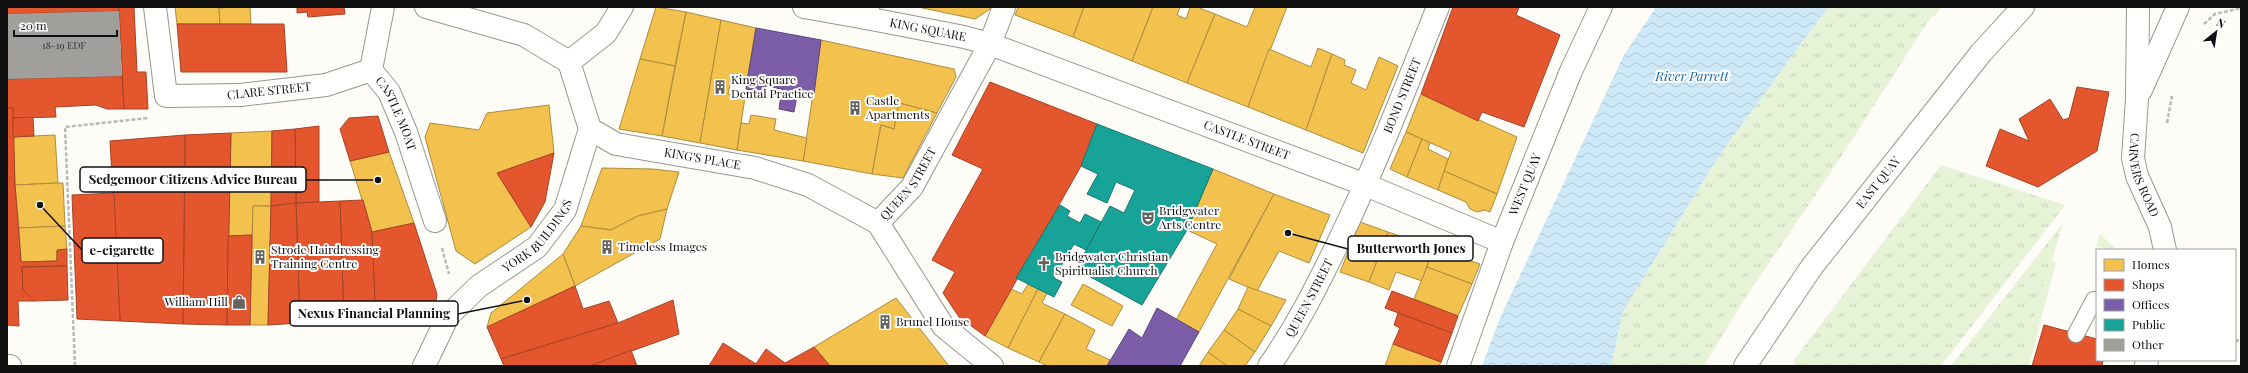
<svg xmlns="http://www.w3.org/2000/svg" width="2248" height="373" font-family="'Playfair Display',serif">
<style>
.grass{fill:url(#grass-tufts)}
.garden{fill:#e7f3d7}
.water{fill:url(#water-waves)}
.homes{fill:#f2c14e;stroke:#ae8c3c}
.shops{fill:#e4572e;stroke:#a54225}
.offices{fill:#7b5ea7;stroke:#5b477a}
.public{fill:#17a398;stroke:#157770}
.building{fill:#a19f9c}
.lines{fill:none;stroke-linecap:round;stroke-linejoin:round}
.service-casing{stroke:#979795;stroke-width:18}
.pedestrian-casing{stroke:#979795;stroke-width:24}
.minor-casing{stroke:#979795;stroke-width:24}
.tertiary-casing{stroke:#979795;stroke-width:24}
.path{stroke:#b9b9b8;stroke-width:2.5;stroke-dasharray:4 2;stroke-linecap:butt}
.service{stroke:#fffffe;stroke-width:16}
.pedestrian{stroke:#fffffe;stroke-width:22}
.minor{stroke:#fffffe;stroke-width:22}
.tertiary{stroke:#fffffe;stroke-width:22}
.labels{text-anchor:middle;stroke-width:4;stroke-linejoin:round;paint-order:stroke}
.number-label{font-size:10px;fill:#353434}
.street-label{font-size:12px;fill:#111;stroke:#fff}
.poi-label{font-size:12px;fill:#111;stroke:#fff;text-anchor:start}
.water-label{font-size:13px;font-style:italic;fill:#1768a6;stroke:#fff}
.leader{fill:none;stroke:#111;stroke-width:1.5}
.callout-dot{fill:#111;stroke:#fff;stroke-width:1.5}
.callout{fill:#fff;stroke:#111;stroke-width:1.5}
.callout-label{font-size:13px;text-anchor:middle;font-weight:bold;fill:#111}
</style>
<defs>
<pattern id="grass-tufts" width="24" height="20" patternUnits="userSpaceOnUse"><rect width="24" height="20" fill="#e7f3d7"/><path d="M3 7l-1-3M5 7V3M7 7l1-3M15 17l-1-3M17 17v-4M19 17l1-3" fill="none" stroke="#c5cfb8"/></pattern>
<pattern id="water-waves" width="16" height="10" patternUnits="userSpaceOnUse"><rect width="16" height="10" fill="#cde8f7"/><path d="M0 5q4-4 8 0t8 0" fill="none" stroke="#afc6d3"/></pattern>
</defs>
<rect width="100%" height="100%" fill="#fdfcf7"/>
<g class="grass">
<path d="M1828,7H1942L1927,23L1839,160L1744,300L1704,366H1611L1623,311L1719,156Z"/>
<path d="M1941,165L2065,205L1941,366H1795L1794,360Z"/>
<path d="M2063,223L2020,366H1951Z"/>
</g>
<g class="garden">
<path d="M2100,234L2117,250L2096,247Z"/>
<path d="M2050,261L2056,262L2029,366H2020Z"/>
</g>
<path class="water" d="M1656,7H1828L1719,156L1623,311L1611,366H1482L1500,318L1624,55Z"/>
<g class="homes">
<path d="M175,7H238V8H219L220,24H177Z"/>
<path d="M238,7H250L251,24H220L219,8Z"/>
<path d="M656,7L686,12L675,66L640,59Z"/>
<path d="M918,7H993L975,19Z"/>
<path d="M1018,7H1084L1073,37L1015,15Z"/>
<path d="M1084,7H1153L1132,61L1073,37Z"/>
<path d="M1153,7H1180L1177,15L1186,19L1190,7H1197L1215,14L1187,83L1132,61Z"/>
<path d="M1255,7H1287L1248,107L1187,83L1215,14L1247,27Z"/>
<path d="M686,12L721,20L700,143L662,136Z"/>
<path d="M721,20L756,28L747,80L732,76L728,94L745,97L737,150L700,143Z"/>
<path d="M821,40L954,69L956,77L937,113L899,103L894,129L881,125L872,174L803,161Z"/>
<path d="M1318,48L1332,54L1306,130L1248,107L1269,49L1311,67Z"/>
<path d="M1332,54L1345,60L1344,65L1356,70L1351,83L1366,90L1379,57L1398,66L1363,153L1306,130Z"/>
<path d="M640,59L675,66L662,136L619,129Z"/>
<path d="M1421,94L1517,137L1497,194L1444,171L1451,152L1406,132Z"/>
<path d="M899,103L937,113L903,178L872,174L881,125L894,129Z"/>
<path d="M549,105L554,153L497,173L531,227L475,264L456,251L425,137L430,123L479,130L487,113Z"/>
<path d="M751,115L776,119L774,130L807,138L803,161L737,150L741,123L749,124Z"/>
<path d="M272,131L271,206H253L252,235L228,236L231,133Z"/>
<path d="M1406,132L1422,139L1407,177L1390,169Z"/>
<path d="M55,135L58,183L15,185L13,137Z"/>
<path d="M1422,139L1430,143L1428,149L1448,159L1438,190L1407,177Z"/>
<path d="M389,152L414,223L372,232L350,161Z"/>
<path d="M602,168L653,169L679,172L667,209L638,216L611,230L581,226Z"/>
<path d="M1213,169L1274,194L1199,332L1176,320L1217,244L1187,230Z"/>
<path d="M1444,171L1497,194L1490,212L1485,210L1477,212L1470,209L1466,202L1438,190Z"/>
<path d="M58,183H63L65,226L19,228L15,185Z"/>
<path d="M1274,194L1330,215L1309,263L1279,251L1257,291L1229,279Z"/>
<path d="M253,206H271L268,325H250Z"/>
<path d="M667,209L660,239L575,286L563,254L581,226L611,230L638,216Z"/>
<path d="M1360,222L1388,232L1369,282L1340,272Z"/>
<path d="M65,226L67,249L57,250V261L21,262L19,228Z"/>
<path d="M1388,232L1433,248L1422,281L1396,272L1389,290L1369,282Z"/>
<path d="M1433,248L1480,264L1472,284L1427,267Z"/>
<path d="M563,254L575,286L487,327L491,313Z"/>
<path d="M1427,267L1472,284L1458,316L1414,299Z"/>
<path d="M1028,284L1038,289L1008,348L985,336L1011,289L1022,294Z"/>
<path d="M1083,284L1123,306L1112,326L1071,305Z"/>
<path d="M1248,287L1286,300L1271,326L1238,309Z"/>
<path d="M1038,289L1047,293L1042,303L1065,314L1039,362L1008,348Z"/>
<path d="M896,298L949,366H830L814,347Z"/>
<path d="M1238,309L1271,326L1255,352L1224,330Z"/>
<path d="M1065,314L1095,330L1086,349L1110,360L1107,366H1048L1039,362Z"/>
<path d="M1224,330L1255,352L1245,366H1227L1208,352Z"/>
<path d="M1393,344L1441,362L1439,366H1385Z"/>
<path d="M1208,352L1227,366H1199Z"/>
</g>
<g class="shops">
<path d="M7,7H119V11L7,14Z"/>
<path d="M119,7H134L137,72H146L148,109H124Z"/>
<path d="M297,7H344L345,14L308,17L307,12L297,13Z"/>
<path d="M1453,7H1519L1516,15L1560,35L1524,127L1482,112L1478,121L1421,94Z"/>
<path d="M177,24H284L287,72H181Z"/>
<path d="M122,76L124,109H107L96,105L55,107L56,117L13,118V108H7V79Z"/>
<path d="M990,82L1097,124L1081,166L985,336L959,317L943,293L955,272L932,260L983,169L952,155Z"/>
<path d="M2077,87L2109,92L2097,151L2038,187L1986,166L2000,129L2029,141L2019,119L2050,99L2063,120L2069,118Z"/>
<path d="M7,108H13L15,185L21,262L57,261V250L67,249V266L22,267L23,290L34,301H18L19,326L7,325Z"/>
<path d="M378,116L389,152L350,161L340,129L349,118Z"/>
<path d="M33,117L34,136L13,137V118Z"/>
<path d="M319,126V202L296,203L295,129Z"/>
<path d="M295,129L296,203L271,206L272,131Z"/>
<path d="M231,133L227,325L183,324L185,135Z"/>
<path d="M185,135L183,324L120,321L110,141Z"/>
<path d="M554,153L545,202L531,227L497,173Z"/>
<path d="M114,193L120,321L77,319L72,195Z"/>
<path d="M363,200L372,232L376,321L344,322L340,201Z"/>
<path d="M340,201L344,322L300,323L296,203Z"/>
<path d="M296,203L300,323L268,325L271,206Z"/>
<path d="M414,223L437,294L434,313L420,321H376L372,232Z"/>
<path d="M252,235L250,325H227L228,236Z"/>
<path d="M67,266L68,300L34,301L23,290L22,267Z"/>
<path d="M575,286L583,309L609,301L618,323L501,359L487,327Z"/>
<path d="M1392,291L1458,316L1452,333L1385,308Z"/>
<path d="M673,300L679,334L590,366H504L501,359L618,323Z"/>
<path d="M1398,313L1452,333L1441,362L1393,344L1400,328L1394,325Z"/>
<path d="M2044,325L2097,339V360H2103L2102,366H2032Z"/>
<path d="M723,343L756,364L766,349L785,363L814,347L830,366H709Z"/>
<path d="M631,350L637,366H590Z"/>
</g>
<g class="offices">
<path d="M756,28L821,40L814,94L798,90L794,112L779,109L782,89L764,86L763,93L746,89Z"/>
<path d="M1157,308L1199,332L1180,366H1107L1129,329L1142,338Z"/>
</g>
<g class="public">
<path d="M1097,124L1213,169L1187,230L1142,305L1076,269L1110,206L1124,213L1135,190L1116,182L1107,203L1087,194L1098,174L1081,166Z"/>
<path d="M1060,205L1070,211L1067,216L1080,223L1085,214L1101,222L1086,250L1074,244L1054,278L1062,282L1054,297L1016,278Z"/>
</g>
<path class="building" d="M119,11L122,76L7,79V14Z"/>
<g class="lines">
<defs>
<path id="service" d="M2076,334L2094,300H2097"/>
<g id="pedestrian">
<path d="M155,7L166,96L240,95"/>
<path d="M1458,366L1502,242"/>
</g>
<g id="minor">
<path d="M426,7L524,35L569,62"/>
<path d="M804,7L866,18L868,7"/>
<path id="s1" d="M2138,7L2137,99L2133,158L2137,176L2160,227L2165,250"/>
<path id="s2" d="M866,18L964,37L990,44L1366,185L1502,242L1571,71L1601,7"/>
<path id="s3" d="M569,62L590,129L616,144L755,168L808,185L878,223L943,326L992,366"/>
<path d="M569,62L606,33L622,7"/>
<path id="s4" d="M371,70L389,92L406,132L435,221"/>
<path d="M371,70L383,7"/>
<path d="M2141,90L2178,7"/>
<path d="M240,95L326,85L371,70"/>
<path id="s5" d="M878,223L912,187L990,44L1004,7"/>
<path id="s6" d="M424,366L448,316L479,286L537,247L565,210L590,129"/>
<path id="s7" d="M1269,366C1296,328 1317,286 1337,245C1375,167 1406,87 1438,7"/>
<path d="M2146,366L2147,360"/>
</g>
<g id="tertiary">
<path d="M7,366H10"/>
<path id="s8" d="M1745,366L1811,268L1981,53L2023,7"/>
</g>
</defs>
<use href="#service" class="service-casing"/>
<use href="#pedestrian" class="pedestrian-casing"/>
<use href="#minor" class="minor-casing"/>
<use href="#tertiary" class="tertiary-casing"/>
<g class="path">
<path d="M2204,24L2215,14L2241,8"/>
<path d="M2167,123L2172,96"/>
<path d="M442,248L449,274"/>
<path d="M2235,340L2241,341"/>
<path d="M75,366L65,127L148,118"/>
</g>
<use href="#service" class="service"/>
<use href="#pedestrian" class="pedestrian"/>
<use href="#minor" class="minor"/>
<use href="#tertiary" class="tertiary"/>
</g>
<defs>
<symbol id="building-bare" viewBox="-9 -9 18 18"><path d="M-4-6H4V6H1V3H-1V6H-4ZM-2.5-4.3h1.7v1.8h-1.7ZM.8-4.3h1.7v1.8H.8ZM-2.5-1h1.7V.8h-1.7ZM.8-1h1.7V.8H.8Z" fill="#646362" stroke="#fff" stroke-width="2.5" paint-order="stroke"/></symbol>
<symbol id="theatre-bare" viewBox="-9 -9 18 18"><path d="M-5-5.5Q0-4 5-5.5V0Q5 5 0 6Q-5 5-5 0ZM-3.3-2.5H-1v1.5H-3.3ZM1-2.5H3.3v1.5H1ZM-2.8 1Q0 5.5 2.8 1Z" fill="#646362" stroke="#fff" stroke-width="2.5" paint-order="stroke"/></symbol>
<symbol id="church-bare" viewBox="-9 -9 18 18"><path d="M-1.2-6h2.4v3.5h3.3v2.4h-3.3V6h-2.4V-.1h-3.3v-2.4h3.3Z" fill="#646362" stroke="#fff" stroke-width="2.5" paint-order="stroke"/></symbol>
<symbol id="shop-bare" viewBox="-9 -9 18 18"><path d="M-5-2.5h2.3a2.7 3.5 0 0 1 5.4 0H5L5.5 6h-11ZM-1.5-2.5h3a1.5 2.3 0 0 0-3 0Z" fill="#646362" stroke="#fff" stroke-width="2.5" paint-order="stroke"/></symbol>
</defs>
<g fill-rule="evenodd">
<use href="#building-bare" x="710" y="77" width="20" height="20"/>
<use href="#building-bare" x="845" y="98" width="20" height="20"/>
<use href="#theatre-bare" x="1138" y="208" width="20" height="20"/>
<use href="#building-bare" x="597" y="237" width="20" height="20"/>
<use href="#building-bare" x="250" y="247" width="20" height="20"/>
<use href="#church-bare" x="1034" y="254" width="20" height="20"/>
<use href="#shop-bare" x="229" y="292" width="20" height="20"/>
<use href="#building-bare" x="875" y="312" width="20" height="20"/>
</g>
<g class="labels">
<g class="number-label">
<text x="64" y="49">18-19 EDF</text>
</g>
<g class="street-label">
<text dy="4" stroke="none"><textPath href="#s2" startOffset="63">KING SQUARE</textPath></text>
<text transform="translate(269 91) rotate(-6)" y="4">CLARE STREET</text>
<text dy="4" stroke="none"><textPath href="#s7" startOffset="302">BOND STREET</textPath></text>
<text dy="4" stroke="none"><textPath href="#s4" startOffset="51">CASTLE MOAT</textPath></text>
<text dy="4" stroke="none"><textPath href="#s2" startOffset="401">CASTLE STREET</textPath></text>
<text dy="4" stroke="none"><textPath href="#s3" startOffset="188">KING'S PLACE</textPath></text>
<text dy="4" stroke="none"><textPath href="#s1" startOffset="170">CARVERS ROAD</textPath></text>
<text dy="4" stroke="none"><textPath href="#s5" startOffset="50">QUEEN STREET</textPath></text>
<text dy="4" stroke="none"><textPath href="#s8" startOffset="227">EAST QUAY</textPath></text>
<text dy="4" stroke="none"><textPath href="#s2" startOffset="738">WEST QUAY</textPath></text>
<text dy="4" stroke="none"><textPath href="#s6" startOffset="177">YORK BUILDINGS</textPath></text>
<text dy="4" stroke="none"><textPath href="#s7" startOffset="79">QUEEN STREET</textPath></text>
</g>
<g class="poi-label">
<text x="731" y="84">King Square<tspan x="731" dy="14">Dental Practice</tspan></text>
<text x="866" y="105">Castle<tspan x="866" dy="14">Apartments</tspan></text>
<text x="1159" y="215">Bridgwater<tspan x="1159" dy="14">Arts Centre</tspan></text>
<text x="618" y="251">Timeless Images</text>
<text x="271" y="254">Strode Hairdressing<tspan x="271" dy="14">Training Centre</tspan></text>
<text x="1055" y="261">Bridgwater Christian<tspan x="1055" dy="14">Spiritualist Church</tspan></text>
<text x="228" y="306" text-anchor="end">William Hill</text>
<text x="896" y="326">Brunel House</text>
</g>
<g class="water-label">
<text x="1692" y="81">River Parrett</text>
</g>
</g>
<path class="leader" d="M378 180L306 180M1288 233L1348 249M40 205L82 250M527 300L458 314"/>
<g class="callout-dot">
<circle cx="378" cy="180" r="4"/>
<circle cx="1288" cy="233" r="4"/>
<circle cx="40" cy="205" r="4"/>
<circle cx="527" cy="300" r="4"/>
</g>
<g class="callout">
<rect x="80" y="167" width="226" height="25" rx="4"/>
<rect x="1348" y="236" width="125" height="25" rx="4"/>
<rect x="82" y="238" width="81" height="25" rx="4"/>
<rect x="290" y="301" width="168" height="25" rx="4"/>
</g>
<g class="callout-label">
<text x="193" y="184">Sedgemoor Citizens Advice Bureau</text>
<text x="1411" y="253">Butterworth Jones</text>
<text x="122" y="255">e-cigarette</text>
<text x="374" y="318">Nexus Financial Planning</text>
</g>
<rect width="2248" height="373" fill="none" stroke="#111111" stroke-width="16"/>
<rect x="2096" y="249" width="140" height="112" fill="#ffffff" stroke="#a0a0a0"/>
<rect x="2104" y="259" width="20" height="12" fill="#f2c14e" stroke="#a0a0a0"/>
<text x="2132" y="269" font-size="12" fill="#111111">Homes</text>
<rect x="2104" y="279" width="20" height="12" fill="#e4572e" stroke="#a0a0a0"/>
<text x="2132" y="289" font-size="12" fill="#111111">Shops</text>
<rect x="2104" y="299" width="20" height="12" fill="#7b5ea7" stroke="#a0a0a0"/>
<text x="2132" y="309" font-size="12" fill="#111111">Offices</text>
<rect x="2104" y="319" width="20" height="12" fill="#17a398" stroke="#a0a0a0"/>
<text x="2132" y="329" font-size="12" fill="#111111">Public</text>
<rect x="2104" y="339" width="20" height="12" fill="#a19f9c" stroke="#a0a0a0"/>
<text x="2132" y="349" font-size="12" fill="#111111">Other</text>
<g transform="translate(2216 32) rotate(30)" stroke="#ffffff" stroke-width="3" paint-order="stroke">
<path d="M0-3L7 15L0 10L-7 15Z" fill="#111111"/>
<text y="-6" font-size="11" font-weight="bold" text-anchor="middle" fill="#111111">N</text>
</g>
<path d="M14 30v6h103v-6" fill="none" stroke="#111111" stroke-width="2"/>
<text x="20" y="30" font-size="12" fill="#111111" stroke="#ffffff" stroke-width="3" paint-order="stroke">20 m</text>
</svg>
